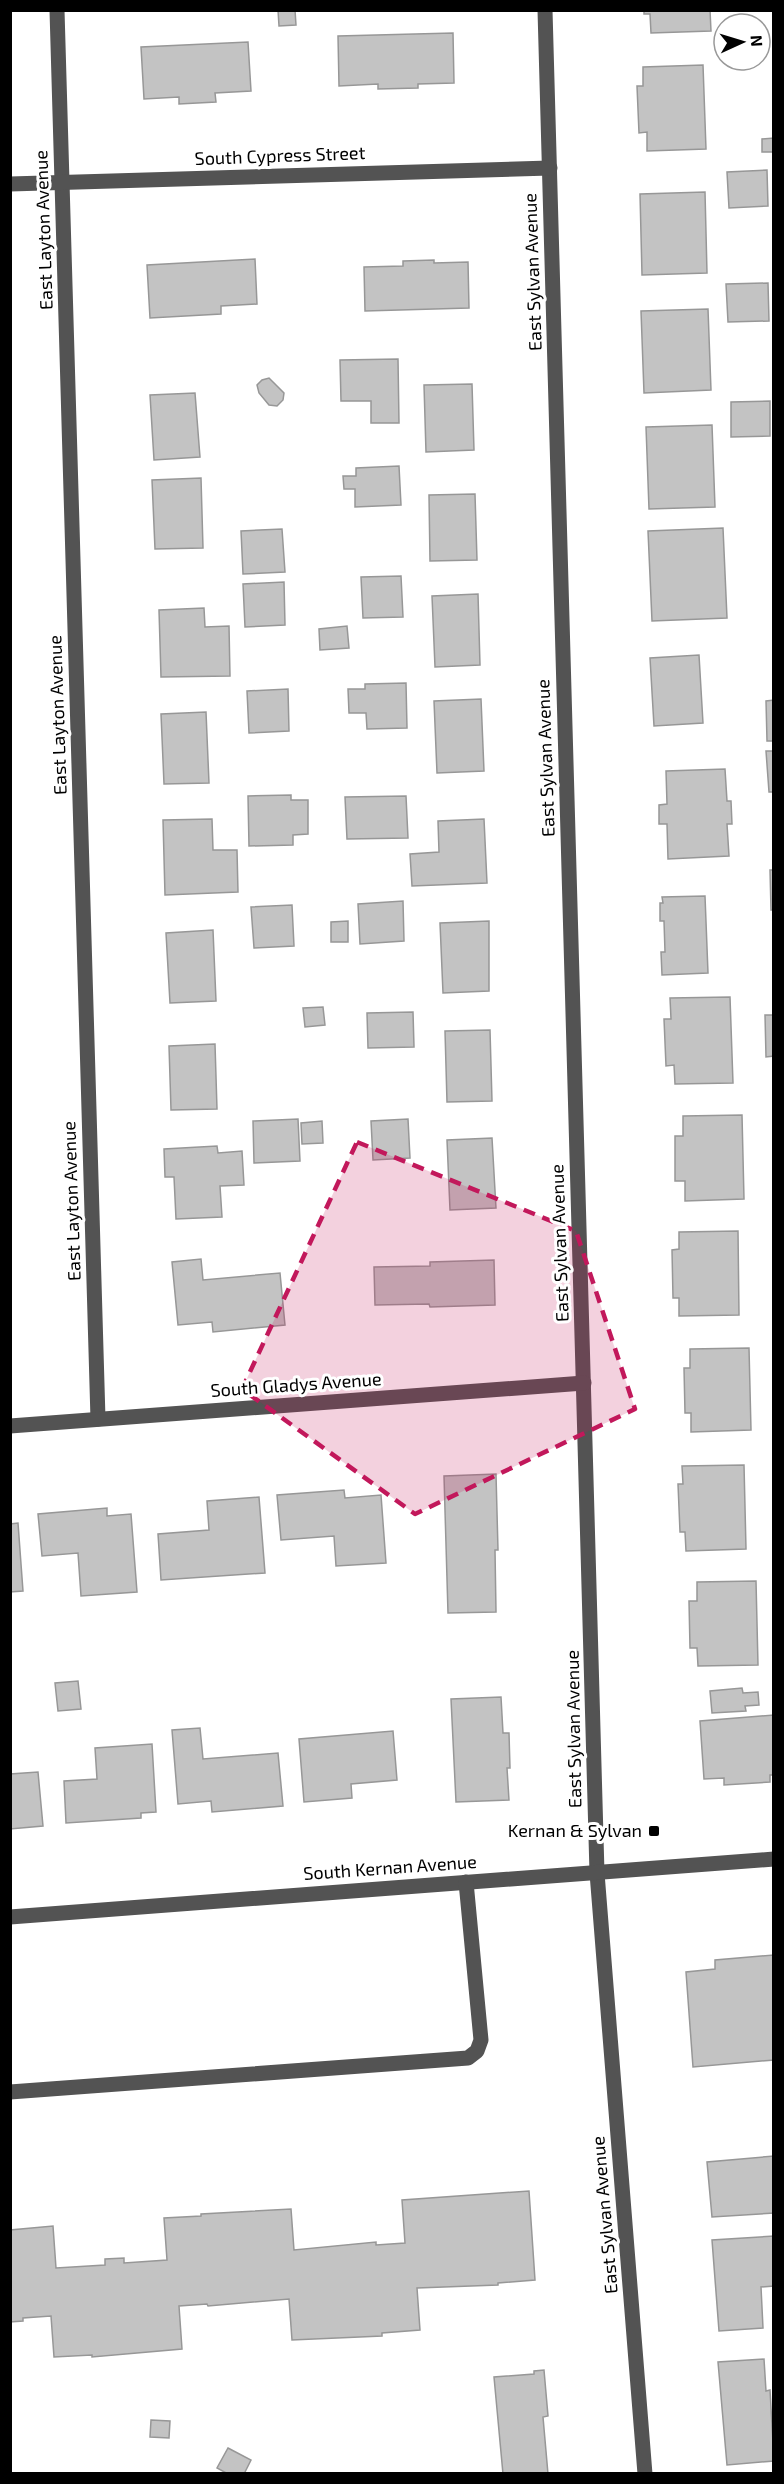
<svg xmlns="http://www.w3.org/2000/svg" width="784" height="2484" font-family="'Exo 2',sans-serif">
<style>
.building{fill:#c3c3c3;stroke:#979797;stroke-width:1.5}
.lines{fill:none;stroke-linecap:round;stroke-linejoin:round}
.minor{stroke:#535353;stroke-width:15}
.marked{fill:#c2185b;fill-opacity:0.2;stroke:#c2185b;stroke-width:4.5;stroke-dasharray:12 8;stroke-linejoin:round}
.poi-dot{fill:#000;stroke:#fff;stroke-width:2}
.labels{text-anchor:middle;stroke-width:6;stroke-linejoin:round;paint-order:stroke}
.street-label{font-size:18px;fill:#000;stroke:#fff}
.poi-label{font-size:18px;fill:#000;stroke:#fff;text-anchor:end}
</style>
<rect width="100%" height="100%" fill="#fff"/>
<g class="building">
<path d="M278,10H295L296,25L279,26Z"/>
<path d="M644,10H710L711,31L651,33L650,14H644Z"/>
<path d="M453,33L454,83L418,84V88L378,89V84L339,86L338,36Z"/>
<path d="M248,42L251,91L215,93L216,102L179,104V97L144,99L141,47Z"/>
<path d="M703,65L706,149L647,151V132L639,133L637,86H643V67Z"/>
<path d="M774,138V152H762V139Z"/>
<path d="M767,170L768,206L729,208L727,172Z"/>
<path d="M705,192L707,273L642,275L640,194Z"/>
<path d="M255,259L257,304L221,306V314L150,318L147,265Z"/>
<path d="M434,260V263L468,262L469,308L365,311L364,267L403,266V261Z"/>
<path d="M768,283L769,321L728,322L726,284Z"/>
<path d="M708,309L711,390L644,393L641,311Z"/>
<path d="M398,359L399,423H371V401H341L340,360Z"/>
<path d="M269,378L284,393L283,400L277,406L269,405L259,393L257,385L262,380Z"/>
<path d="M472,384L474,450L426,452L424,385Z"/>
<path d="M195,393L200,457L154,460L150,395Z"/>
<path d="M770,401V436L731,437V402Z"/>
<path d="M712,425L715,507L649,509L646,427Z"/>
<path d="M399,466L401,505L355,507V489H344L343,476H356V468Z"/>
<path d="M201,478L203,548L155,549L152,480Z"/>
<path d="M475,494L477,560L430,561L429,495Z"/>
<path d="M723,528L727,618L652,621L648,531Z"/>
<path d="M282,529L285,572L243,574L241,531Z"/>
<path d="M401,576L403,617L363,618L361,577Z"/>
<path d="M284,582L285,625L245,627L243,584Z"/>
<path d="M478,594L480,665L435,667L432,596Z"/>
<path d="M204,608L205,627L229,626L230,676L161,677L159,610Z"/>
<path d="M347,626L349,648L320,650L319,629Z"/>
<path d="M699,655L703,723L654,726L650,658Z"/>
<path d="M406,683L407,728L367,729L366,713H349L348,689H365V684Z"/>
<path d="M288,689L289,731L249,733L247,691Z"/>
<path d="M481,699L484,771L437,773L434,701Z"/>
<path d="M774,700V741H767L766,701Z"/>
<path d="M206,712L209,783L164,784L161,714Z"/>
<path d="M766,751H774V792H769Z"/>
<path d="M725,769L727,801H731L732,824H727L729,856L668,859L667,824H659V805L667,804L666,771Z"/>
<path d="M291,795V800H308V834L293,835V845L249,846L248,796Z"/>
<path d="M406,796L408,838L347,839L345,797Z"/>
<path d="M212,819L213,850H237L238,892L165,895L163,820Z"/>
<path d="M484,819L487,883L412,886L410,854L439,852L438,821Z"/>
<path d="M770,870H774V910H771Z"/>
<path d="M705,896L708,973L662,975L661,952H665L664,921H660V903H663L662,897Z"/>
<path d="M403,901L404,941L360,944L358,904Z"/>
<path d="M292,905L294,946L254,948L251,907Z"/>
<path d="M348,921V942H331V922Z"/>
<path d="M489,921V991L443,993L440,923Z"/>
<path d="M213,930L216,1001L170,1003L166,933Z"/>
<path d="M730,997L733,1083L675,1084L674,1065L666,1066L664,1019H671L670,998Z"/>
<path d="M323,1007L325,1025L305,1027L303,1008Z"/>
<path d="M413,1012L414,1047L368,1048L367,1013Z"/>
<path d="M765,1015H774V1056L766,1057Z"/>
<path d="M490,1030L492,1101L447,1102L445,1031Z"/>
<path d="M215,1044L217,1109L171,1110L169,1046Z"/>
<path d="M742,1115L744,1199L685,1201V1181H675V1136H683V1116Z"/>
<path d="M298,1119L300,1161L254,1163L253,1121Z"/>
<path d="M408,1119L410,1158L373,1160L371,1121Z"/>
<path d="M322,1121L323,1143L302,1144L301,1123Z"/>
<path d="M492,1138L496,1208L450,1210L447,1140Z"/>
<path d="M217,1146L218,1153L242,1151L244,1185L220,1186L222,1217L176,1219L174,1177H165L164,1149Z"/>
<path d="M738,1231L739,1315L679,1316V1298H673L672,1250L679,1249V1232Z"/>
<path d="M201,1259L203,1280L280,1273L285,1325L213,1332L212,1322L178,1325L172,1262Z"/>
<path d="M494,1260L495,1305L430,1307L429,1304L375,1305L374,1267L430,1266V1262Z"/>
<path d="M749,1348L751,1430L691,1432V1413H685L684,1368H690V1349Z"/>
<path d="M744,1465L746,1549L686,1551L685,1532H680L678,1484H683L682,1466Z"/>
<path d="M496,1474L498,1550H495L496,1612L448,1613L444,1476Z"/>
<path d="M344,1490L345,1498L381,1495L386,1563L336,1566L334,1536L281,1540L277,1495Z"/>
<path d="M259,1497L265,1573L161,1580L158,1534L209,1530L207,1501Z"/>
<path d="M107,1508V1516L131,1514L137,1592L81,1596L78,1553L42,1556L38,1514Z"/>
<path d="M18,1523L23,1591L10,1592V1524Z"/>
<path d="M756,1581L758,1665L698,1666L697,1648H690L689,1601H697V1582Z"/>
<path d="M78,1681L81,1709L58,1711L55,1683Z"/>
<path d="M742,1688L743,1693L758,1692L759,1705L745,1706L746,1711L712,1713L710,1691Z"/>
<path d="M501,1697L503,1733H509L510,1768H507L509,1800L456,1802L451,1699Z"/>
<path d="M774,1715V1775H770V1782L724,1785V1778L704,1779L700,1721Z"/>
<path d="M200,1728L203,1759L278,1753L283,1806L212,1812L211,1801L178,1804L172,1730Z"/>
<path d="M393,1731L397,1780L351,1784L352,1798L304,1802L299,1739Z"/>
<path d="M152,1744L156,1812L141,1813V1818L66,1823L64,1781L97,1779L95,1748Z"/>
<path d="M38,1772L43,1826L10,1829V1774Z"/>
<path d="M774,1955V2060L693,2067L686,1972L715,1969V1960Z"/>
<path d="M774,2156V2213L712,2217L707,2162Z"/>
<path d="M529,2191L535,2280L498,2283V2285L417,2288L420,2330L382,2333V2336L292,2340L289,2299L208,2306L207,2304L179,2306L182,2349L92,2357V2355L54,2357L51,2316L23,2318V2321L10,2322V2230L53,2226L56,2268L105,2265V2259L124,2258V2263L167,2260L164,2218L201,2216V2214L291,2209L294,2250L376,2242V2245L405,2243L402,2200Z"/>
<path d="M774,2236V2286L761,2287L763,2328L719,2331L712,2240Z"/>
<path d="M764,2359L766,2391L770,2390L774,2461L727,2465L718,2362Z"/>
<path d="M544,2370L548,2416L543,2417L548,2474H503L494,2377L534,2374V2371Z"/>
<path d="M151,2420L170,2421L169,2438L150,2437Z"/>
<path d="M228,2448L251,2460L244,2474H228L217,2468Z"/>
</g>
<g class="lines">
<g class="minor">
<path d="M57,10L98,1419"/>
<path d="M545,10L597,1873L645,2474"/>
<path d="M10,184L550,168"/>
<path d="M10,1426L584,1383"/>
<path d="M10,1917L774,1859"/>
<path d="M10,2092L468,2058L477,2051L481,2040L466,1882"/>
</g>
</g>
<path class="marked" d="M357,1142L576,1231L635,1409L415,1514L242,1389Z"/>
<rect class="poi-dot" x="648" y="1825" width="12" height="12" rx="3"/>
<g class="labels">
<g class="street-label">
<text transform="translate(280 156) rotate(-2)" y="6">South Cypress Street</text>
<text transform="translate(44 230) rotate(-92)" y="6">East Layton Avenue</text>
<text transform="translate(533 272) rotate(-92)" y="6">East Sylvan Avenue</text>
<text transform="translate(58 715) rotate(-92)" y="6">East Layton Avenue</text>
<text transform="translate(546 758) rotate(-92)" y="6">East Sylvan Avenue</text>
<text transform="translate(72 1201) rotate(-92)" y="6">East Layton Avenue</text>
<text transform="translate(560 1243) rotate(-92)" y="6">East Sylvan Avenue</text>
<text transform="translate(296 1385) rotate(-4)" y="6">South Gladys Avenue</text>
<text transform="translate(574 1729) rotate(-91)" y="6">East Sylvan Avenue</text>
<text transform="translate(390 1868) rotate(-4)" y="6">South Kernan Avenue</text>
<text transform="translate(605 2215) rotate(-95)" y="6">East Sylvan Avenue</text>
</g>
<g class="poi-label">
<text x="642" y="1837">Kernan &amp; Sylvan</text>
</g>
</g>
<rect width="784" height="2484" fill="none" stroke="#000000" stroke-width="24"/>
<g transform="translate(742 42) rotate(86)"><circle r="28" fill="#ffffff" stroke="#999999" stroke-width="1.5"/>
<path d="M0-4.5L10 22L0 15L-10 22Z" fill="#000000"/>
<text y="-9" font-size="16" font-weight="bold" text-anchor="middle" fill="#000000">N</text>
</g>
</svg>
